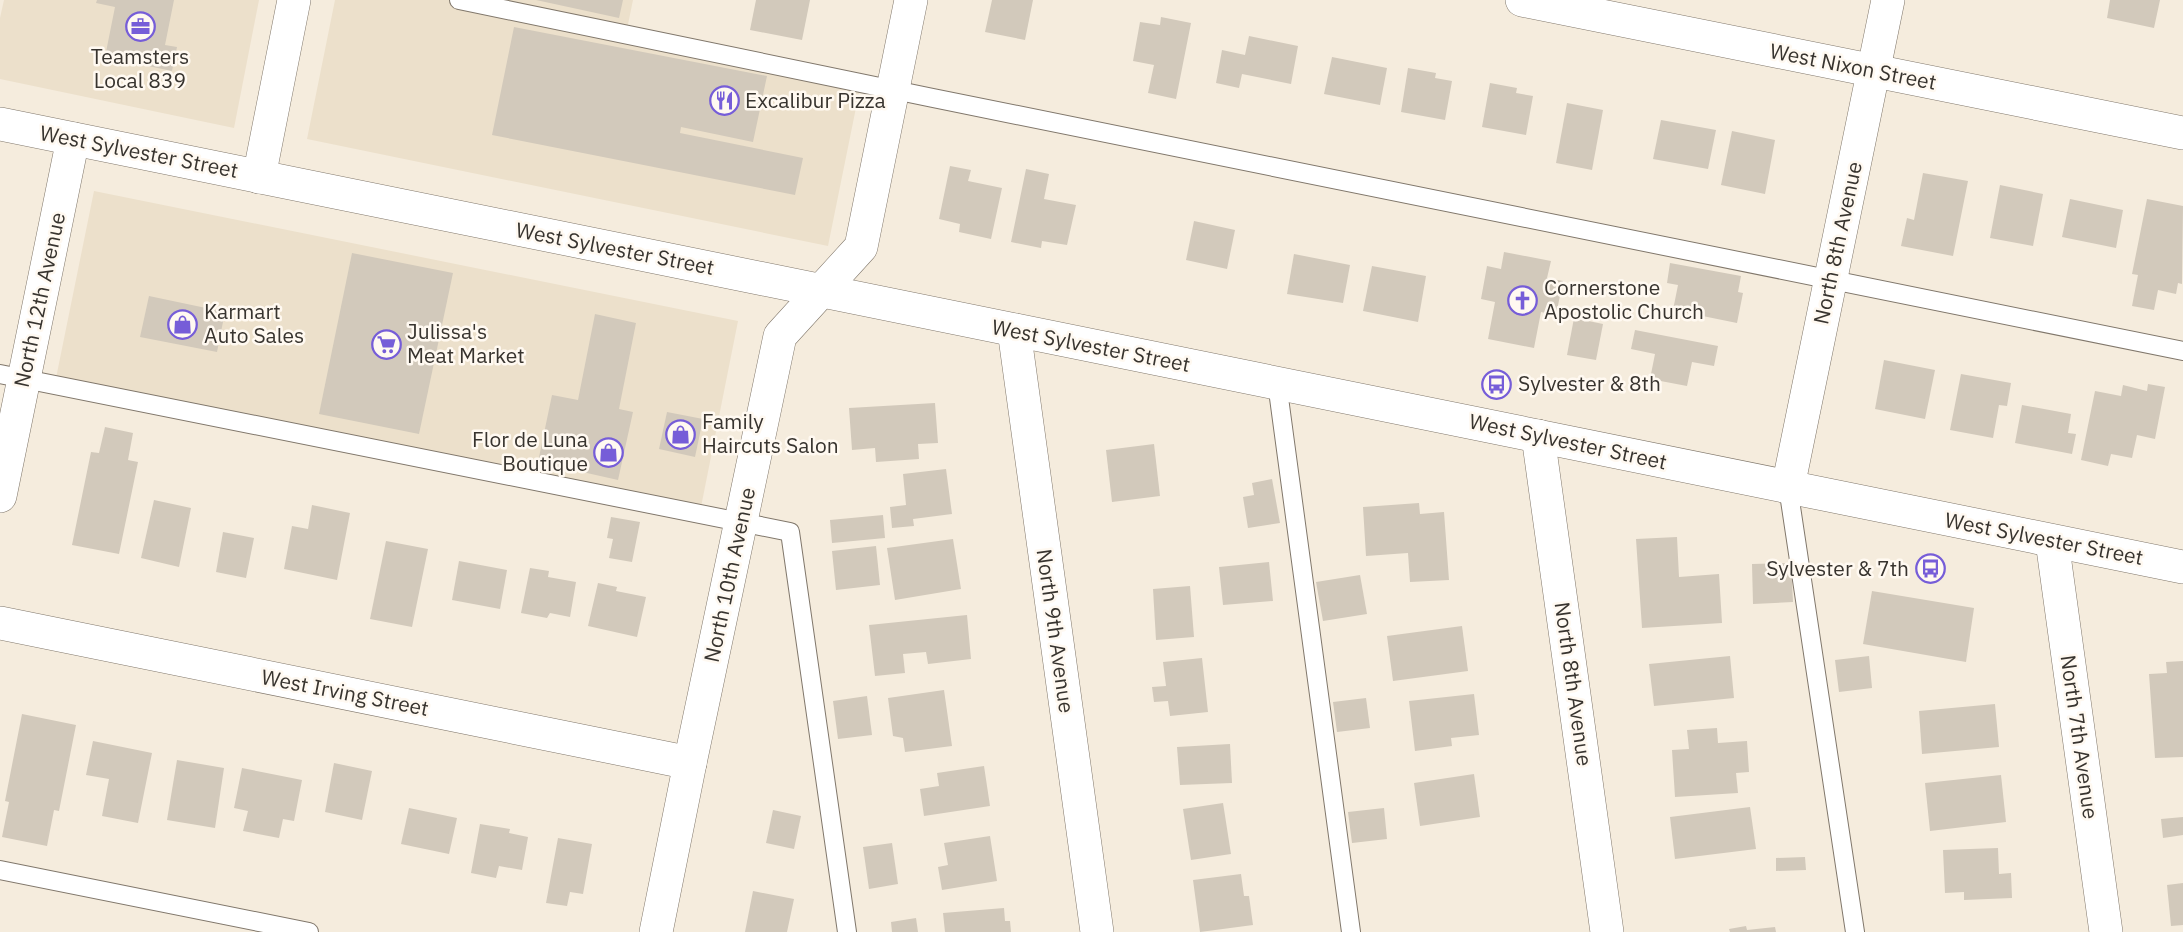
<svg xmlns="http://www.w3.org/2000/svg" width="2183" height="932" font-family="'IBM Plex Sans',sans-serif">
<style>
.built{fill:#ece0cb}
.building{fill:#d2c9bb}
.lines{fill:none;stroke-linecap:round;stroke-linejoin:round}
.service-casing{stroke:#80776b;stroke-width:20}
.minor-casing{stroke:#80776b;stroke-width:34}
.tertiary-casing{stroke:#80776b;stroke-width:34}
.service{stroke:#fff;stroke-width:18}
.minor{stroke:#fff;stroke-width:33}
.tertiary{stroke:#fff;stroke-width:33}
.labels{text-anchor:middle;stroke-width:5;stroke-linejoin:round;paint-order:stroke}
.poi-label{font-size:21px;fill:#38342f;stroke:#fff9f1;text-anchor:start}
.street-label{font-size:21px;fill:#38342f;stroke:#fff9f1}
</style>
<rect width="100%" height="100%" fill="#f5ecdd"/>
<g class="built">
<path d="M4,0H259L234,128L0,79V18Z"/>
<path d="M335,0H633L626,34L861,83L828,246L307,139Z"/>
<path d="M94,191L738,321L699,517L54,388Z"/>
</g>
<g class="building">
<path d="M97,0H174L165,45L177,47L172,71L105,57L115,7L96,3Z"/>
<path d="M536,0H623L619,18Z"/>
<path d="M756,0H810L802,40L750,30Z"/>
<path d="M992,0H1033L1025,40L985,32Z"/>
<path d="M2110,0H2160L2154,28L2107,18Z"/>
<path d="M1161,17L1191,23L1176,99L1148,93L1154,65L1133,61L1140,22L1160,25Z"/>
<path d="M514,27L767,76L753,142L681,127L680,133L803,158L795,195L492,135Z"/>
<path d="M1249,36L1298,46L1291,84L1242,74L1239,88L1216,83L1222,50L1245,55Z"/>
<path d="M1332,57L1387,68L1380,105L1324,94Z"/>
<path d="M1408,68L1436,73L1435,78L1452,81L1445,120L1401,112Z"/>
<path d="M1490,83L1517,88L1516,93L1533,96L1526,135L1482,127Z"/>
<path d="M1567,103L1603,110L1592,170L1556,163Z"/>
<path d="M1661,120L1716,130L1708,169L1653,159Z"/>
<path d="M1732,131L1775,140L1765,194L1721,185Z"/>
<path d="M950,166L971,170L968,181L1002,188L991,239L959,232L960,224L939,219Z"/>
<path d="M1026,169L1049,174L1044,199L1076,205L1067,245L1042,241L1041,248L1011,242Z"/>
<path d="M1923,173L1968,181L1953,256L1901,246L1907,218L1914,220Z"/>
<path d="M2000,185L2043,194L2033,246L1990,238Z"/>
<path d="M2070,199L2123,210L2116,248L2062,237Z"/>
<path d="M2147,199L2183,206L2182,284L2178,283L2176,294L2158,290L2154,310L2132,306L2138,275L2132,274Z"/>
<path d="M1194,221L1235,230L1227,269L1186,260Z"/>
<path d="M1504,252L1551,261L1547,278L1563,281L1556,315L1541,312L1534,348L1488,339L1495,302L1481,299L1487,266L1501,269Z"/>
<path d="M352,253L453,273L419,434L319,414Z"/>
<path d="M1294,254L1350,265L1343,303L1287,294Z"/>
<path d="M1670,263L1741,276L1738,292L1743,293L1737,323L1673,310L1678,285L1667,283Z"/>
<path d="M1372,266L1426,276L1418,322L1363,311Z"/>
<path d="M149,296L225,312L217,352L140,337Z"/>
<path d="M595,314L636,323L619,409L633,412L618,480L538,462L552,395L578,400Z"/>
<path d="M1574,318L1603,324L1596,360L1567,355Z"/>
<path d="M1635,330L1718,346L1714,366L1692,362L1687,386L1650,379L1655,354L1631,349Z"/>
<path d="M1884,360L1935,370L1925,419L1875,409Z"/>
<path d="M1961,374L2011,383L2007,406L1999,405L1993,438L1950,430Z"/>
<path d="M2148,384L2165,387L2155,439L2137,435L2132,458L2111,454L2108,466L2081,460L2095,391L2121,396L2123,385L2147,391Z"/>
<path d="M935,403L938,443L918,444L919,459L876,462L875,448L852,450L849,408Z"/>
<path d="M2022,405L2071,414L2068,433L2076,434L2072,454L2015,443Z"/>
<path d="M667,412L703,419L695,457L659,449Z"/>
<path d="M105,427L133,433L128,460L138,462L119,554L72,545L91,452L99,453Z"/>
<path d="M1154,444L1160,496L1112,502L1106,450Z"/>
<path d="M946,469L952,514L913,519L914,526L892,528L890,507L906,505L903,474Z"/>
<path d="M1272,479L1280,523L1248,528L1243,497L1254,495L1252,483Z"/>
<path d="M154,500L191,508L179,567L141,558Z"/>
<path d="M1419,503L1420,514L1444,512L1449,580L1410,582L1408,553L1366,556L1363,507Z"/>
<path d="M312,505L350,513L337,580L284,569L292,526L308,529Z"/>
<path d="M883,515L885,538L832,543L830,520Z"/>
<path d="M611,517L640,522L632,562L609,558L613,539L607,538Z"/>
<path d="M223,532L254,538L246,578L216,572Z"/>
<path d="M1677,537L1679,577L1719,574L1722,623L1642,628L1636,539Z"/>
<path d="M953,539L961,589L895,600L887,548Z"/>
<path d="M386,541L428,549L412,627L370,619Z"/>
<path d="M876,546L880,585L836,590L832,551Z"/>
<path d="M459,561L507,570L500,609L452,600Z"/>
<path d="M1269,562L1273,601L1223,605L1219,567Z"/>
<path d="M1791,563L1793,602L1753,604L1752,564Z"/>
<path d="M530,568L549,571L548,577L576,582L570,617L550,613L547,618L521,613Z"/>
<path d="M1360,575L1367,614L1323,621L1316,582Z"/>
<path d="M598,583L617,587L616,591L646,597L637,637L588,626Z"/>
<path d="M1190,586L1194,637L1156,640L1153,589Z"/>
<path d="M1872,591L1974,608L1966,662L1863,644Z"/>
<path d="M967,615L971,659L928,664L926,652L903,654L905,673L875,676L869,625Z"/>
<path d="M1462,626L1468,671L1393,681L1387,636Z"/>
<path d="M1730,656L1734,698L1654,706L1649,664Z"/>
<path d="M1869,656L1872,688L1839,692L1835,660Z"/>
<path d="M1202,658L1208,712L1170,716L1168,701L1154,702L1152,687L1166,686L1163,662Z"/>
<path d="M2183,661V757L2155,758L2149,674L2167,673L2166,662Z"/>
<path d="M944,690L952,746L905,752L903,738L893,736L888,698Z"/>
<path d="M1474,694L1479,735L1451,738L1452,746L1415,751L1409,701Z"/>
<path d="M867,696L872,735L838,739L833,701Z"/>
<path d="M1366,698L1370,728L1337,732L1333,702Z"/>
<path d="M1995,704L1999,747L1922,754L1919,711Z"/>
<path d="M22,714L76,725L59,811L54,810L47,846L2,837L9,802L5,801Z"/>
<path d="M1717,728L1718,743L1747,741L1749,772L1736,773L1738,793L1675,797L1672,750L1689,749L1687,730Z"/>
<path d="M93,741L152,753L138,823L102,816L109,779L86,775Z"/>
<path d="M1230,744L1232,783L1180,785L1177,747Z"/>
<path d="M177,760L224,768L215,828L167,820Z"/>
<path d="M334,763L372,771L362,820L325,812Z"/>
<path d="M984,766L990,806L924,816L920,789L939,786L937,773Z"/>
<path d="M242,768L302,780L294,821L283,819L279,838L243,831L248,811L234,808Z"/>
<path d="M1474,774L1480,817L1420,826L1414,783Z"/>
<path d="M2001,775L2006,822L1930,831L1925,783Z"/>
<path d="M1223,803L1231,854L1191,860L1183,809Z"/>
<path d="M1750,807L1756,849L1675,859L1670,817Z"/>
<path d="M409,808L457,818L449,854L401,844Z"/>
<path d="M1384,808L1387,839L1352,843L1348,812Z"/>
<path d="M773,810L801,816L794,849L766,843Z"/>
<path d="M2183,817V835L2163,838L2161,819Z"/>
<path d="M480,824L510,829L509,833L528,837L522,870L499,866L496,878L471,873Z"/>
<path d="M990,836L997,881L942,890L938,867L948,865L944,843Z"/>
<path d="M558,838L592,844L583,894L570,892L567,906L546,903Z"/>
<path d="M892,843L898,884L869,889L863,847Z"/>
<path d="M1998,848L1999,874L2011,873L2012,898L1964,900V892L1945,893L1943,850Z"/>
<path d="M1805,857L1806,870L1776,871V858Z"/>
<path d="M1241,874L1244,896H1249L1253,925L1200,932L1193,880Z"/>
<path d="M2183,883V925L2171,926L2167,885Z"/>
<path d="M753,891L794,899L787,932H745Z"/>
<path d="M1004,908L1005,921H1010L1011,932H945L943,913Z"/>
<path d="M916,918L918,932H892L891,922Z"/>
<path d="M1746,926L1747,930L1775,927L1776,932H1730L1729,929Z"/>
</g>
<g class="lines">
<defs>
<g id="service">
<path d="M459,0L933,98L2183,351"/>
<path d="M0,374L790,532L847,932"/>
<path d="M1277,383L1351,932"/>
<path d="M1788,487L1855,932"/>
<path d="M0,870L309,932"/>
</g>
<g id="minor">
<path d="M1522,0L2183,133"/>
<path d="M259,177L294,0"/>
<path d="M1014,330L1097,932"/>
<path d="M1538,436L1607,932"/>
<path d="M1788,487L1888,0"/>
<path d="M0,496L73,139"/>
<path d="M2052,541L2106,932"/>
<path d="M0,623L690,763"/>
</g>
<g id="tertiary">
<path d="M0,124L2183,567"/>
<path d="M656,932L690,763L780,336L861,247L911,0"/>
</g>
</defs>
<use href="#service" class="service-casing"/>
<use href="#minor" class="minor-casing"/>
<use href="#tertiary" class="tertiary-casing"/>
<use href="#service" class="service"/>
<use href="#minor" class="minor"/>
<use href="#tertiary" class="tertiary"/>
</g>
<defs>
<symbol id="office-ring" viewBox="-11 -11 22 22"><circle r="9.5" fill="#fff9f1" stroke="#765dd8" stroke-width="1.5"/><path d="M-6-3h4V-5.5h4V-3h4V5H-6ZM-1-4.5V-3h2v-1.5ZM-6 0V1H6V0Z" fill="#765dd8"/></symbol>
<symbol id="restaurant-ring" viewBox="-11 -11 22 22"><circle r="9.5" fill="#fff9f1" stroke="#765dd8" stroke-width="1.5"/><path d="M-5-6h1v4h1v-4h1v4h1v-4h1v5L-1.5 .5V6h-2V.5L-5-1ZM5-6V6H3V1.5H1.5Q1.5-4 5-6Z" fill="#765dd8"/></symbol>
<symbol id="church-ring" viewBox="-11 -11 22 22"><circle r="9.5" fill="#fff9f1" stroke="#765dd8" stroke-width="1.5"/><path d="M-1.2-6h2.4v3.5h3.3v2.4h-3.3V6h-2.4V-.1h-3.3v-2.4h3.3Z" fill="#765dd8"/></symbol>
<symbol id="shop-ring" viewBox="-11 -11 22 22"><circle r="9.5" fill="#fff9f1" stroke="#765dd8" stroke-width="1.5"/><path d="M-5-2.5h2.3a2.7 3.5 0 0 1 5.4 0H5L5.5 6h-11ZM-1.5-2.5h3a1.5 2.3 0 0 0-3 0Z" fill="#765dd8"/></symbol>
<symbol id="supermarket-ring" viewBox="-11 -11 22 22"><circle r="9.5" fill="#fff9f1" stroke="#765dd8" stroke-width="1.5"/><path d="M-6-5.5h2.5l.6 2H6L4.5 2H-2.5L-4.4-4H-6ZM-1.5 3.2a1.3 1.3 0 1 0 .1 0ZM3 3.2a1.3 1.3 0 1 0 .1 0Z" fill="#765dd8"/></symbol>
<symbol id="bus-ring" viewBox="-11 -11 22 22"><circle r="9.5" fill="#fff9f1" stroke="#765dd8" stroke-width="1.5"/><path d="M-5-6H5V4H4V6H2V4H-2V6H-4V4H-5ZM-3.5-4V0h7V-4ZM-3.5 1.2v1.5H-2V1.2ZM2 1.2v1.5H3.5V1.2Z" fill="#765dd8"/></symbol>
</defs>
<g fill-rule="evenodd">
<use href="#office-ring" x="124" y="10" width="33" height="33"/>
<use href="#restaurant-ring" x="708" y="84" width="33" height="33"/>
<use href="#church-ring" x="1506" y="284" width="33" height="33"/>
<use href="#shop-ring" x="166" y="308" width="33" height="33"/>
<use href="#supermarket-ring" x="370" y="328" width="33" height="33"/>
<use href="#bus-ring" x="1480" y="368" width="33" height="33"/>
<use href="#shop-ring" x="664" y="418" width="33" height="33"/>
<use href="#shop-ring" x="592" y="436" width="33" height="33"/>
<use href="#bus-ring" x="1914" y="552" width="33" height="33"/>
</g>
<g class="labels">
<g class="poi-label">
<text x="140" y="64" text-anchor="middle">Teamsters<tspan x="140" dy="24">Local 839</tspan></text>
<text x="745" y="108">Excalibur Pizza</text>
<text x="1544" y="295">Cornerstone<tspan x="1544" dy="24">Apostolic Church</tspan></text>
<text x="204" y="319">Karmart<tspan x="204" dy="24">Auto Sales</tspan></text>
<text x="407" y="339">Julissa's<tspan x="407" dy="24">Meat Market</tspan></text>
<text x="1518" y="391">Sylvester &amp; 8th</text>
<text x="702" y="429">Family<tspan x="702" dy="24">Haircuts Salon</tspan></text>
<text x="588" y="447" text-anchor="end">Flor de Luna<tspan x="588" dy="24">Boutique</tspan></text>
<text x="1909" y="576" text-anchor="end">Sylvester &amp; 7th</text>
</g>
<g class="street-label">
<text transform="translate(1853 67) rotate(11)" y="7">West Nixon Street</text>
<text transform="translate(139 152) rotate(11)" y="7">West Sylvester Street</text>
<text transform="translate(1838 243) rotate(-78)" y="7">North 8th Avenue</text>
<text transform="translate(615 249) rotate(11)" y="7">West Sylvester Street</text>
<text transform="translate(40 300) rotate(-78)" y="7">North 12th Avenue</text>
<text transform="translate(1091 346) rotate(11)" y="7">West Sylvester Street</text>
<text transform="translate(1568 442) rotate(12)" y="7">West Sylvester Street</text>
<text transform="translate(2044 539) rotate(11)" y="7">West Sylvester Street</text>
<text transform="translate(730 575) rotate(-78)" y="7">North 10th Avenue</text>
<text transform="translate(1055 631) rotate(82)" y="7">North 9th Avenue</text>
<text transform="translate(1573 684) rotate(82)" y="7">North 8th Avenue</text>
<text transform="translate(345 693) rotate(11)" y="7">West Irving Street</text>
<text transform="translate(2079 737) rotate(82)" y="7">North 7th Avenue</text>
</g>
</g>
</svg>
